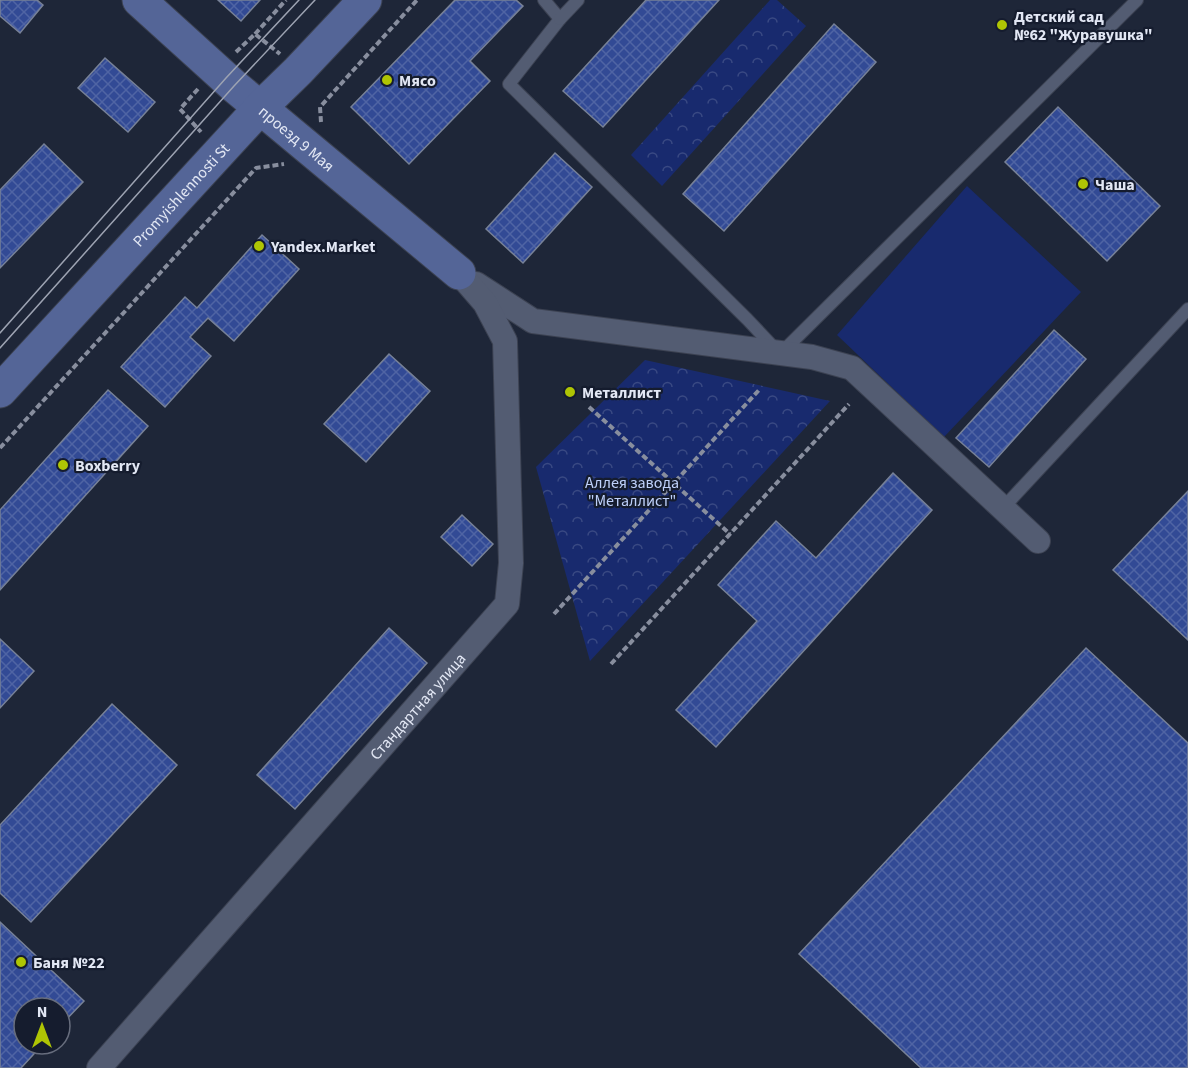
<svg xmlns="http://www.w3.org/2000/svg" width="1188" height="1068" font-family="'Source Sans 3',sans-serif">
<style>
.forest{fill:url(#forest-crowns)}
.garden{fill:#182a6e}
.building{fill:url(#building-cross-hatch);stroke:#778197;stroke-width:1.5}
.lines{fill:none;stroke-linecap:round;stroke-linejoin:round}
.lane-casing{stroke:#3c4252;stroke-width:14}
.street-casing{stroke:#3c4252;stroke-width:26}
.secondary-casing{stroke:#3c4252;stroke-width:35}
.path{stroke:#888e9e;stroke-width:4;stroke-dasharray:6 3;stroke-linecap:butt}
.lane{stroke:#535c72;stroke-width:12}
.street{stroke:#535c72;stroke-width:24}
.secondary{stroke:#546597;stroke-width:33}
.tram{stroke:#9da3b2;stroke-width:1.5}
.poi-dot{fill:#afc504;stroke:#151c2e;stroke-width:2}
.labels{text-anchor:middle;stroke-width:4.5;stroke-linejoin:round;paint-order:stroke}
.poi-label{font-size:16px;font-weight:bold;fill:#e2e7f4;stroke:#151c2e;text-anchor:start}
.street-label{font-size:16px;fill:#e2e7f4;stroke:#151c2e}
.park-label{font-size:16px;fill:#bed0fa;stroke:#151c2e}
</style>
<defs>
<pattern id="forest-crowns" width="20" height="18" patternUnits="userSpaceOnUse" patternTransform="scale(1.5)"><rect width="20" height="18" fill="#182a6e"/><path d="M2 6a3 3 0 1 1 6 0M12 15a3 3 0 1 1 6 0" fill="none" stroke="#394983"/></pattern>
<pattern id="building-cross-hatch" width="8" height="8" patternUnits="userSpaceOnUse" patternTransform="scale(1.5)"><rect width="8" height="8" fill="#324a95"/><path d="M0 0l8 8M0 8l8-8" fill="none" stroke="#4f64a4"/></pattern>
</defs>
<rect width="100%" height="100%" fill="#1e2638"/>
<g class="forest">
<path d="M770,0H777L806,26L662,186L631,155Z"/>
<path d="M645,360L830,401L590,661L536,467Z"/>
</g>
<path class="garden" d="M967,186L1081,292L944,437L837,335Z"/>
<g class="building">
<path d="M0,0H37L43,5L20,33L0,16Z"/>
<path d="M218,0H260L241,21Z"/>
<path d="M455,0H516L523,6L470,61L490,81L409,164L351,107Z"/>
<path d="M646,0H719L603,127L563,91Z"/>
<path d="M834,24L876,62L724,231L683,194Z"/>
<path d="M105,58L155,102L128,132L78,88Z"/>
<path d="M1058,107L1160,206L1107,261L1005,162Z"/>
<path d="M44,144L83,182L0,268V190Z"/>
<path d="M555,153L592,187L523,263L486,229Z"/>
<path d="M262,235L299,269L234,341L208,318L190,337L211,356L165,407L121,367L185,297L197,308Z"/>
<path d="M1054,330L1086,359L989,467L956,438Z"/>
<path d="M389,354L430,391L366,462L324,424Z"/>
<path d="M108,390L148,426L0,590V510Z"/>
<path d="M893,473L932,510L716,747L676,710L757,621L718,585L776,521L816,558Z"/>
<path d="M1188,491V640L1113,570Z"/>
<path d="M462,515L493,544L472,566L441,537Z"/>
<path d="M389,628L427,663L295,809L257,775Z"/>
<path d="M0,639L34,671L0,708Z"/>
<path d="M1086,648L1188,743V1068H921L799,954Z"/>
<path d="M112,704L177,765L31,922L0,893V825Z"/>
<path d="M0,922L84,1001L60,1026V1008H24V1044H43L21,1068H0Z"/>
</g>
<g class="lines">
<defs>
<g id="lane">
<path d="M544,0L560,19L509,84L747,319L780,354L1137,0"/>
<path d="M560,19L578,0"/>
<path d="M1003,508L1188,309"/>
</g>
<g id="street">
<path d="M476,284L533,321L812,357L852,368L1038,541"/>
<path id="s1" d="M99,1068L507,604L511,563L505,341L485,303L459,273"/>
</g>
<g id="secondary">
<path id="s2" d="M139,0L234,86L459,273"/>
<path id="s3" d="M0,391L261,107L298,71L365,0"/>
</g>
</defs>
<use href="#lane" class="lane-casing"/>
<use href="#street" class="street-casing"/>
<use href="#secondary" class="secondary-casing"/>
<g class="path">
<path d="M255,34L286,0"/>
<path d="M236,52L255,34L280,54"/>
<path d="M198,89L180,109L201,132"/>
<path d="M321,122L320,107L417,0"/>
<path d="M589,407L730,534"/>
<path d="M0,448L256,168L284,164"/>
<path d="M554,614L759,390"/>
<path d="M611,664L849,404"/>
</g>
<use href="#lane" class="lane"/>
<use href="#street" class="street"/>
<use href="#secondary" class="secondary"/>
<g class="tram">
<path d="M0,333L226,78L299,0"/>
<path d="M0,348L234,86L315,0"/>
</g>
</g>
<g class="poi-dot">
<circle cx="1002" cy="25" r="6"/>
<circle cx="387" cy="80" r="6"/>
<circle cx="1083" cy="184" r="6"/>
<circle cx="259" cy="246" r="6"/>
<circle cx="570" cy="392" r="6"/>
<circle cx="63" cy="465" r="6"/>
<circle cx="21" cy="962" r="6"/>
</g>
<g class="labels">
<g class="poi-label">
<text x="1014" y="22">Детский сад<tspan x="1014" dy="18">№62 "Журавушка"</tspan></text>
<text x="399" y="86">Мясо</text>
<text x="1095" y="190">Чаша</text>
<text x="271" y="252">Yandex.Market</text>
<text x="582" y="398">Металлист</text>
<text x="75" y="471">Boxberry</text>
<text x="33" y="968">Баня №22</text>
</g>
<g class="street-label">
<text dy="6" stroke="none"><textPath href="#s2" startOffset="210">проезд 9 Мая</textPath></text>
<text dy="6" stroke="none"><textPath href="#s3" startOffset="267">Promyishlennosti St</textPath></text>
<text dy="6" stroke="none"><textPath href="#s1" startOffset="482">Стандартная улица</textPath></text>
</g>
<g class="park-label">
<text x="632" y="488">Аллея завода<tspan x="632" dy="18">"Металлист"</tspan></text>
</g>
</g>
<g transform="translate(42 1026)"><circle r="28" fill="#151c2e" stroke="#676d7d" stroke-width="1.5"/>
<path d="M0-4.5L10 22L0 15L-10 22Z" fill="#afc504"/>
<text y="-9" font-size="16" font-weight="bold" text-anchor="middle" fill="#e2e7f4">N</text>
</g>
</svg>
